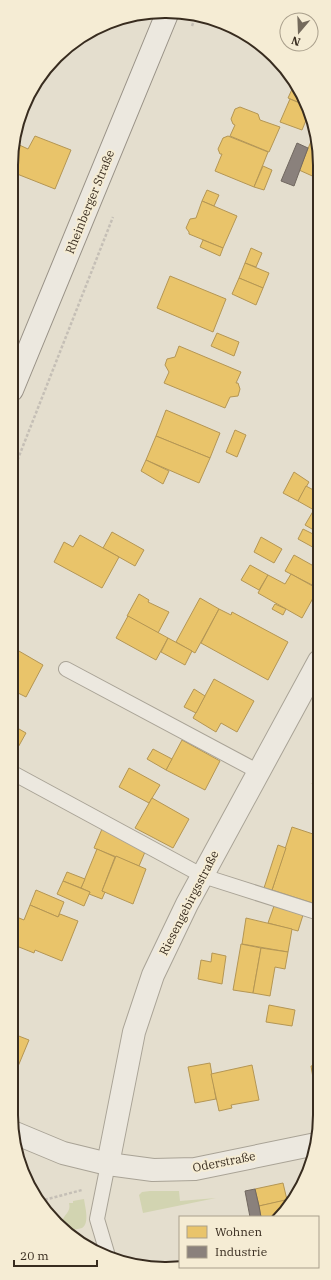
<svg xmlns="http://www.w3.org/2000/svg" width="331" height="1280" font-family="'IBM Plex Serif',serif">
<style>
.green{fill:#d2d4b1}
.homes{fill:#e9c46a;stroke:#b49654}
.industry{fill:#8a817c;stroke:#716860}
.lines{fill:none;stroke-linecap:round;stroke-linejoin:round}
.service-casing{stroke:#a9a396;stroke-width:16}
.minor-casing{stroke:#a9a396;stroke-width:24}
.secondary-casing{stroke:#999287;stroke-width:24}
.path{stroke:#c5bfb6;stroke-width:2.5;stroke-dasharray:3 2;stroke-linecap:butt}
.service{stroke:#ece8df;stroke-width:14}
.minor{stroke:#ece8df;stroke-width:22}
.secondary{stroke:#ece8df;stroke-width:22}
.labels{text-anchor:middle;stroke-width:4;stroke-linejoin:round;paint-order:stroke}
.street-label{font-size:12px;fill:#382c1f;stroke:#f5ecd4}
.rim{fill:none;stroke:#382c1f;stroke-width:2}
</style>
<rect width="100%" height="100%" fill="#e4dece"/>
<g class="green">
<path d="M150,1191H179L180,1201L216,1198L143,1213L139,1195L142,1192Z"/>
<path d="M84,1199C85,1207 90,1223 82,1228C78,1229 73,1230 69,1231L61,1226C62,1223 62,1221 63,1219C66,1213 71,1211 69,1203H73V1201Z"/>
</g>
<g class="homes">
<path d="M293,87L298,89L304,97L307,106L288,98Z"/>
<path d="M290,99L307,106L309,113L302,130L280,122Z"/>
<path d="M240,107L258,114L260,120L280,127L269,152L230,136L235,125L233,124L231,119L235,109Z"/>
<path d="M315,132L319,146V179L299,170Z"/>
<path d="M35,136L71,150L55,189L12,172V150L15,143L28,149Z"/>
<path d="M228,136L268,152L254,187L215,171L222,154H220L218,149L223,138Z"/>
<path d="M263,166L272,170L264,190L254,187Z"/>
<path d="M207,190L219,195L214,206L202,201Z"/>
<path d="M202,201L237,216L223,248L189,234V232L186,228L190,219L196,218Z"/>
<path d="M203,240L223,248L220,256L200,247Z"/>
<path d="M251,248L262,253L256,267L245,263Z"/>
<path d="M245,263L269,273L263,288L239,278Z"/>
<path d="M170,276L226,299L213,332L157,308Z"/>
<path d="M239,278L263,288L256,305L232,294Z"/>
<path d="M217,333L239,342L234,356L211,346Z"/>
<path d="M179,346L241,372L236,383H238L240,389L238,396L230,397L225,408L164,383L169,372L165,365L167,359L175,357Z"/>
<path d="M166,410L220,433L210,458L156,436Z"/>
<path d="M235,430L246,435L237,457L226,452Z"/>
<path d="M156,436L210,458L199,483L146,460Z"/>
<path d="M146,460L169,471L163,484L141,471Z"/>
<path d="M294,472L309,482L298,501L283,493Z"/>
<path d="M306,486L319,493V501L314,510L298,501Z"/>
<path d="M319,501V533L305,525Z"/>
<path d="M303,529L319,537L318,550L298,539Z"/>
<path d="M112,532L144,550L135,566L103,548Z"/>
<path d="M80,535L119,557L102,588L54,562L64,542L73,547Z"/>
<path d="M261,537L282,549L274,563L254,552Z"/>
<path d="M294,555L319,569V582L316,587L285,571Z"/>
<path d="M250,565L268,575L259,590L241,580Z"/>
<path d="M291,574L318,589L302,618L258,593L268,575L285,584Z"/>
<path d="M139,594L149,600L148,602L169,612L158,633L127,616Z"/>
<path d="M200,598L219,609L195,653L176,642Z"/>
<path d="M275,604L286,609L283,615L272,609Z"/>
<path d="M219,609L231,615L232,612L288,642L268,680L201,643Z"/>
<path d="M128,616L168,638L156,660L116,638Z"/>
<path d="M168,638L192,651L185,665L161,652Z"/>
<path d="M12,647L43,665L26,697L12,690Z"/>
<path d="M214,679L254,701L237,732L221,723L216,732L193,718Z"/>
<path d="M194,689L205,696L196,713L184,707Z"/>
<path d="M12,725L26,733L11,760Z"/>
<path d="M182,740L220,761L205,790L166,770Z"/>
<path d="M153,749L172,759L166,770L147,759Z"/>
<path d="M129,768L160,785L149,803L119,787Z"/>
<path d="M319,773V787L312,784Z"/>
<path d="M152,798L189,819L173,848L135,828Z"/>
<path d="M292,827L319,836V905L272,890Z"/>
<path d="M102,829L145,852L139,866L94,848Z"/>
<path d="M278,845L286,848L272,890L264,888Z"/>
<path d="M97,849L115,857L102,891L105,892L102,899L89,894L90,892L81,888Z"/>
<path d="M116,856L146,869L133,904L102,891Z"/>
<path d="M67,872L85,879L81,888L63,881Z"/>
<path d="M63,881L90,892L84,906L57,894Z"/>
<path d="M36,890L64,902L58,917L30,905Z"/>
<path d="M30,905L58,917L60,914L78,921L62,961L35,950L34,953L14,945L15,942L11,940V922L14,916L24,920Z"/>
<path d="M274,906L303,915L298,931L268,923Z"/>
<path d="M246,918L292,929L288,952L242,944Z"/>
<path d="M241,944L261,948L253,993L233,990Z"/>
<path d="M261,948L288,952L285,969L275,967L270,996L253,993Z"/>
<path d="M212,953L226,956L222,984L198,979L201,960L211,962Z"/>
<path d="M269,1005L295,1010L292,1026L266,1022Z"/>
<path d="M11,1033L29,1040L14,1076L11,1074Z"/>
<path d="M210,1063L216,1099L195,1103L188,1067Z"/>
<path d="M319,1064V1102H317L311,1066Z"/>
<path d="M252,1065L259,1100L231,1105L232,1108L219,1111L211,1074Z"/>
<path d="M283,1183L287,1200L259,1206L255,1189Z"/>
<path d="M294,1198L277,1217H261L259,1206Z"/>
</g>
<g class="industry">
<path d="M297,143L308,148L294,186L281,181Z"/>
<path d="M255,1189L259,1206L261,1217H250L245,1191Z"/>
</g>
<g class="lines">
<defs>
<g id="service">
<path d="M66,669L259,772"/>
<path d="M11,772L203,876L319,913"/>
<path d="M108,1164L97,1219L108,1256"/>
</g>
<g id="minor">
<path d="M15,1133L63,1153L108,1164L153,1170L195,1169L316,1144"/>
<path d="M108,1164L134,1032L153,975L187,904L319,661"/>
</g>
<path id="secondary" d="M12,390L167,14"/>
</defs>
<use href="#service" class="service-casing"/>
<use href="#minor" class="minor-casing"/>
<use href="#secondary" class="secondary-casing"/>
<g class="path">
<path d="M192,26L196,15"/>
<path d="M12,474L113,217"/>
<path d="M40,1201L82,1190"/>
</g>
<use href="#service" class="service"/>
<use href="#minor" class="minor"/>
<use href="#secondary" class="secondary"/>
</g>
<g class="labels">
<g class="street-label">
<text transform="translate(90 202) rotate(-68)" y="4">Rheinberger Straße</text>
<text transform="translate(189 903) rotate(-63)" y="4">Riesengebirgsstraße</text>
<text transform="translate(224 1162) rotate(-11)" y="4">Oderstraße</text>
</g>
</g>
<path d="M0 0H331V1280H0ZM165 18H166A147 147 0 0 1 313 165V1115A147 147 0 0 1 166 1262H165A147 147 0 0 1 18 1115V165A147 147 0 0 1 165 18Z" fill="#f5ecd4" fill-rule="evenodd"/>
<path class="rim" d="M165 18H166A147 147 0 0 1 313 165V1115A147 147 0 0 1 166 1262H165A147 147 0 0 1 18 1115V165A147 147 0 0 1 165 18Z"/>
<rect x="179" y="1216" width="140" height="52" fill="#f5ecd4" stroke="#a99f8c"/>
<rect x="187" y="1226" width="20" height="12" fill="#e9c46a" stroke="#a99f8c"/>
<text x="215" y="1236" font-size="12" fill="#382c1f">Wohnen</text>
<rect x="187" y="1246" width="20" height="12" fill="#8a817c" stroke="#a99f8c"/>
<text x="215" y="1256" font-size="12" fill="#382c1f">Industrie</text>
<g transform="translate(299 32) rotate(199)"><circle r="19" fill="#f5ecd4" stroke="#a99f8c"/>
<path d="M0-3L7 15L0 10L-7 15Z" fill="#746a5c"/>
<text y="-6" font-size="11" font-weight="bold" text-anchor="middle" fill="#382c1f">N</text>
</g>
<path d="M14 1260v6h83v-6" fill="none" stroke="#382c1f" stroke-width="2"/>
<text x="20" y="1260" font-size="12" fill="#382c1f" stroke="#f5ecd4" stroke-width="3" paint-order="stroke">20 m</text>
</svg>
